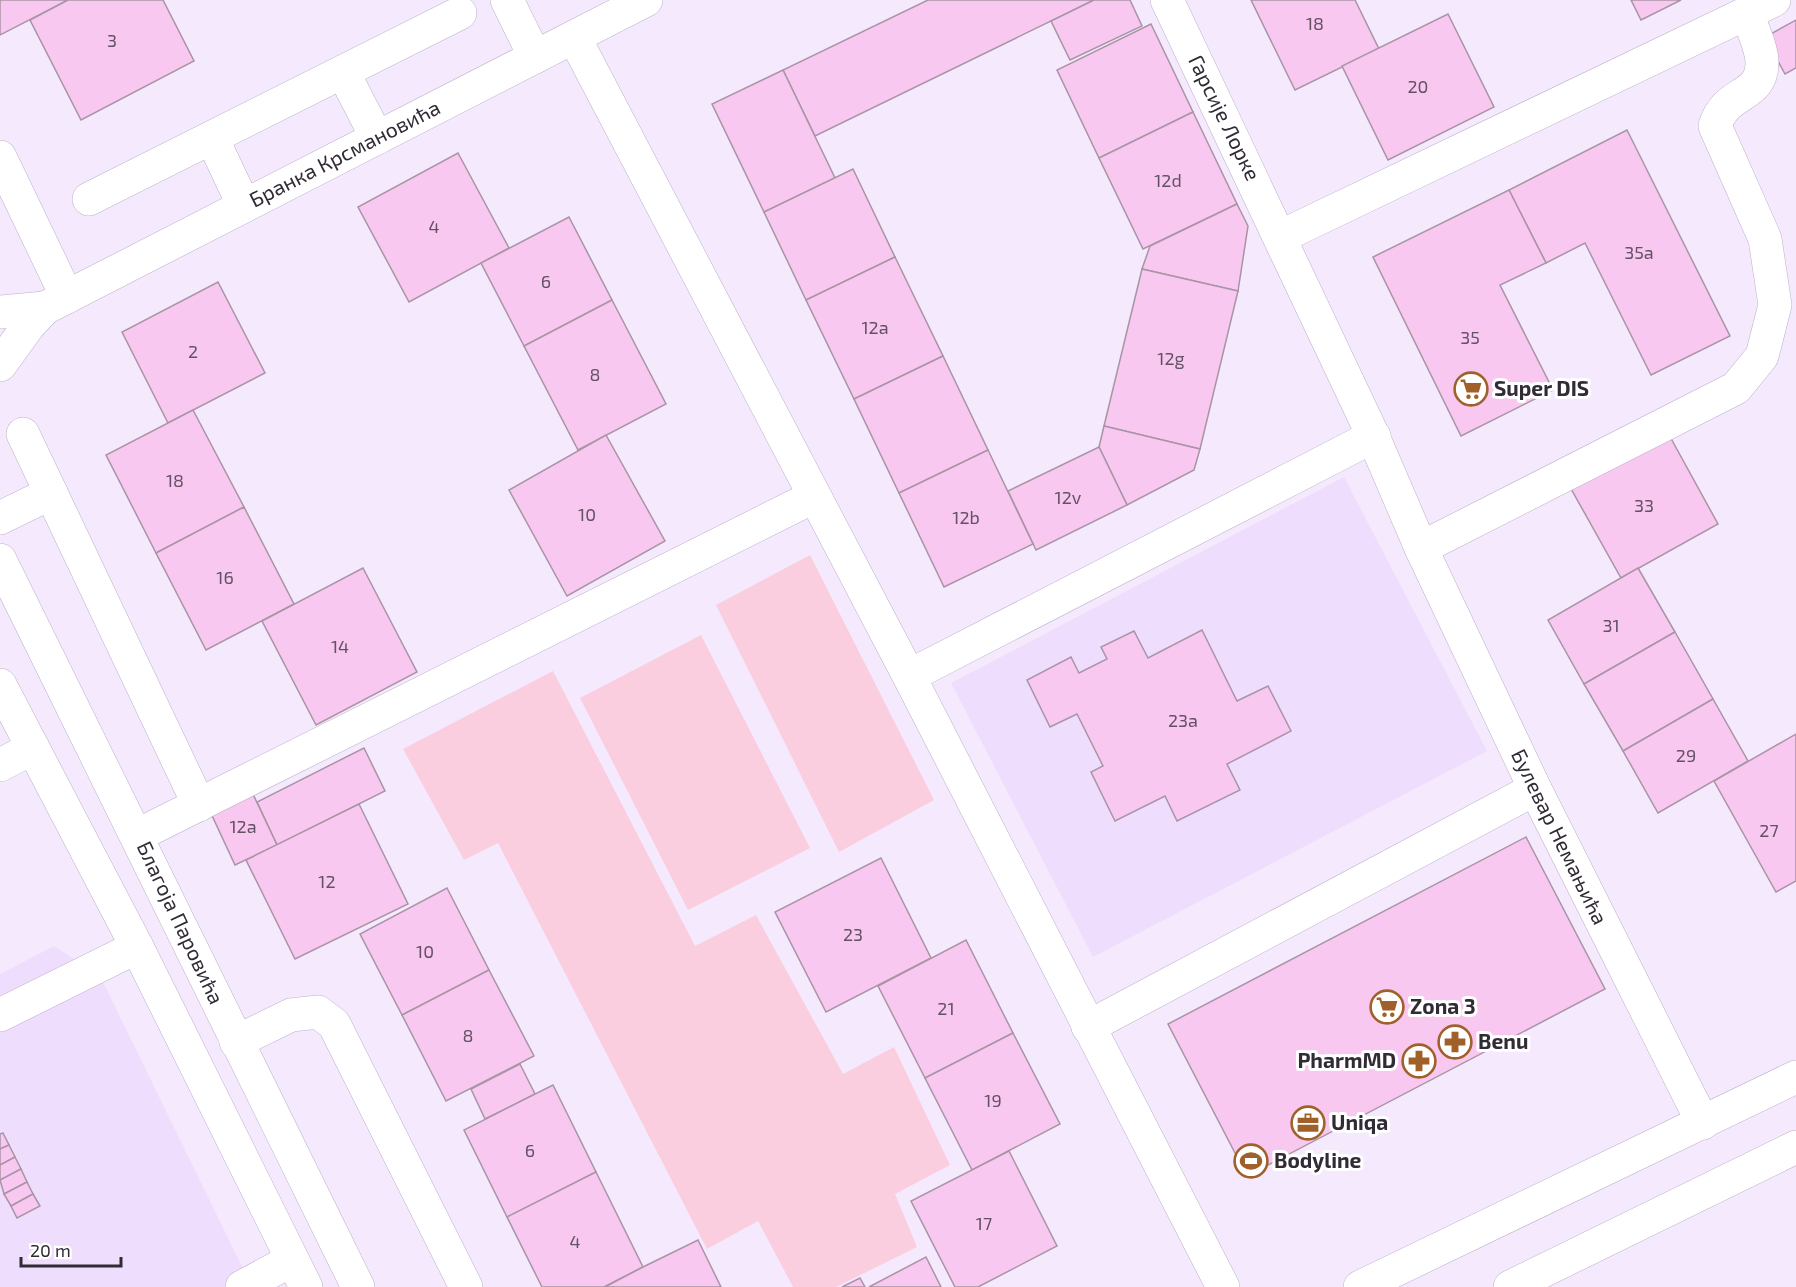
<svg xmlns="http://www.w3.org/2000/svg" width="1796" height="1287" font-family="'Exo 2',sans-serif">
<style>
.built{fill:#efddfd}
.green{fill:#fbcedf}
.building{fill:#f8c8f0;stroke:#a994a5;stroke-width:1.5}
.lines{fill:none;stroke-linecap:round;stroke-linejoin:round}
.minor-casing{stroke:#beb0c8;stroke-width:34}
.minor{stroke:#fff;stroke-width:33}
.labels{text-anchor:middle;stroke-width:6;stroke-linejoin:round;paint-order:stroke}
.number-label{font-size:18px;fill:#635264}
.street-label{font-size:21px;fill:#312b35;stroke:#fff}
.poi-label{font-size:21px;font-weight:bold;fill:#312b35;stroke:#fff;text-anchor:start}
</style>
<rect width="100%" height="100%" fill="#f5e9fd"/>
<g class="built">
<path d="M1344,477L1487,751L1093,957L951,683Z"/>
<path d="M54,946L100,976L252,1287H0V974Z"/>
</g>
<g class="green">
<path d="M810,555L934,800L839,852L716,605Z"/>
<path d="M701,635L810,848L688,910L580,698Z"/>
<path d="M553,671L695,946L756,915L843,1074L894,1047L950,1165L895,1194L917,1247L836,1287H793L758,1221L707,1249L498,843L464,860L403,749Z"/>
</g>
<g class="building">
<path d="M0,0H68L0,35Z"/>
<path d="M68,0H163L194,61L81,120L30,20Z"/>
<path d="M928,0H1094L815,136L783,70Z"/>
<path d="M1094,0H1130L1142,26L1070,60L1051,21Z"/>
<path d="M1251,0H1355L1379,49L1295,90Z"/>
<path d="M1631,0H1681L1641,20Z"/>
<path d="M1448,14L1494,107L1388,160L1342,66Z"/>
<path d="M1796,20V68L1785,74L1765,37Z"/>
<path d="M1151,24L1193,112L1099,158L1057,70Z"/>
<path d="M783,70L835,178L764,212L712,104Z"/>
<path d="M1193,112L1237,204L1143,249L1099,158Z"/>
<path d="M1627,130L1730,336L1651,375L1585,243L1546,263L1509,190Z"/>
<path d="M458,153L509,248L409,302L358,207Z"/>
<path d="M853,169L895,257L806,300L764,212Z"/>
<path d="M1509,190L1546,263L1500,285L1553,390L1461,436L1373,257Z"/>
<path d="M1237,204L1248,226L1238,291L1142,269L1150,246Z"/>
<path d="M569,217L612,300L524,346L481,263Z"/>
<path d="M895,257L943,356L854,399L806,300Z"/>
<path d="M1142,269L1238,291L1200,449L1104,426Z"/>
<path d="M218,282L265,373L168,423L122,332Z"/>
<path d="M612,300L666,404L578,450L524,346Z"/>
<path d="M943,356L988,450L899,493L854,399Z"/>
<path d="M193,410L244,507L156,553L106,455Z"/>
<path d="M1104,426L1200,449L1194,470L1127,505L1099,447Z"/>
<path d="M1668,433L1718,524L1621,578L1570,487Z"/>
<path d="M606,435L665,541L567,596L509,490Z"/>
<path d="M1099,447L1127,505L1036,550L1008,491Z"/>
<path d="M988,450L1033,544L944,587L899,493Z"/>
<path d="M244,507L294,604L206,650L156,553Z"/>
<path d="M363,568L417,672L316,725L262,621Z"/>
<path d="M1638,568L1675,632L1584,684L1548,620Z"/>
<path d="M1202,630L1237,701L1268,686L1291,731L1227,764L1240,790L1177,821L1165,796L1115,821L1091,772L1103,766L1077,714L1050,727L1027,680L1071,657L1079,673L1107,659L1101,647L1134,631L1148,658Z"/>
<path d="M1675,632L1713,699L1623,751L1584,684Z"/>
<path d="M1713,699L1748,761L1658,813L1623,751Z"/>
<path d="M1796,734V881L1776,892L1714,781Z"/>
<path d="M364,748L385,791L277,845L257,802Z"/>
<path d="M251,790L277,845L235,865L209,809Z"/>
<path d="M359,804L408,904L295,959L246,860Z"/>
<path d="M1526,837L1605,989L1247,1176L1168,1024Z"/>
<path d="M881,858L931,958L826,1012L775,912Z"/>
<path d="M447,888L489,970L402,1015L360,934Z"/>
<path d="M966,940L1013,1033L925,1078L878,986Z"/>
<path d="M489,970L534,1056L446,1101L402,1015Z"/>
<path d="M1013,1033L1060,1124L972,1170L925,1078Z"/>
<path d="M520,1064L535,1094L485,1119L471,1089Z"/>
<path d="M553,1085L596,1172L507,1217L464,1130Z"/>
<path d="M3,1133L9,1145L0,1149V1134Z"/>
<path d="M9,1145L15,1157L0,1165V1149Z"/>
<path d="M1009,1151L1057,1246L978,1287H955L911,1201Z"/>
<path d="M15,1157L21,1169L0,1180V1165Z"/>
<path d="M21,1169L27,1182L4,1194L0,1180Z"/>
<path d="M596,1172L643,1267L604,1287H542L507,1217Z"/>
<path d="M27,1182L33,1194L11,1206L4,1194Z"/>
<path d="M33,1194L40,1206L17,1218L11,1206Z"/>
<path d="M698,1240L721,1287H605L643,1267Z"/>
<path d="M926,1257L941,1287H869Z"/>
<path d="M860,1278L865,1287H842Z"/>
</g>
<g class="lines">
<defs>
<g id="minor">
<path d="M507,0L535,57"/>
<path d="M1167,0L1369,427L1421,548L1535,789L1703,1123"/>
<path d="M574,37L909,676L1223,1287"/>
<path d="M343,72L377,138"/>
<path d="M212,138L244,206"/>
<path d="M0,157L67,297"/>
<path d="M89,199L460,13"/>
<path d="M1280,237L1774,0"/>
<path d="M0,312L45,308"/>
<path d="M0,365L29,325L45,308L646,0"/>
<path d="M23,434L199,805"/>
<path d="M0,518L51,493"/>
<path d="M1421,548L1736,388L1762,356L1775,305L1765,239L1715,126C1726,89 1762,99 1762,63C1762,48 1752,28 1747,14"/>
<path d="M0,560C121,801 238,1045 358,1287"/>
<path d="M909,676L1374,436"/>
<path d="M0,685L137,947L306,1287"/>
<path d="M0,765L33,748"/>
<path d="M138,835L813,497"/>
<path d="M0,1015L137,947"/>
<path d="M1088,1027L1535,789"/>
<path d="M236,1042L291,1015L318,1012L334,1024L466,1287"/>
<path d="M242,1287L292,1260"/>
<path d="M1360,1287L1796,1077"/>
<path d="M1510,1287L1796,1147"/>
</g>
</defs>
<use href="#minor" class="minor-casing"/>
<use href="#minor" class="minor"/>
</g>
<defs>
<symbol id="supermarket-ring" viewBox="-11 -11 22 22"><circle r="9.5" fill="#fff" stroke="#a0602a" stroke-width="1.5"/><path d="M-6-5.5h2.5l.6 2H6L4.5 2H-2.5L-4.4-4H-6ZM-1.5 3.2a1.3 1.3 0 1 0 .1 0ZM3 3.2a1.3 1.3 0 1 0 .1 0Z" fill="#a0602a"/></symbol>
<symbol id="pharmacy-ring" viewBox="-11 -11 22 22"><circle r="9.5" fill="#fff" stroke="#a0602a" stroke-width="1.5"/><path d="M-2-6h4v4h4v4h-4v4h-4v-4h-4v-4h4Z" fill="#a0602a"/></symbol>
<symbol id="office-ring" viewBox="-11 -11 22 22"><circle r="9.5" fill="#fff" stroke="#a0602a" stroke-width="1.5"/><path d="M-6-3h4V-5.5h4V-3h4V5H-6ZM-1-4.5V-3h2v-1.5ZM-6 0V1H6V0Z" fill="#a0602a"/></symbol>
<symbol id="stadium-ring" viewBox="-11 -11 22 22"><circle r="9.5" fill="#fff" stroke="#a0602a" stroke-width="1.5"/><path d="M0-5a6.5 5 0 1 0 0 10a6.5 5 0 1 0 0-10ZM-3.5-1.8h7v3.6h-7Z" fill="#a0602a"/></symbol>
</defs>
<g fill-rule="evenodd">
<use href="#supermarket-ring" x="1452" y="370" width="38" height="38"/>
<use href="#supermarket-ring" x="1368" y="988" width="38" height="38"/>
<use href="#pharmacy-ring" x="1436" y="1023" width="38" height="38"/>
<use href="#pharmacy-ring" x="1400" y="1042" width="38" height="38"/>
<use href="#office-ring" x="1289" y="1104" width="38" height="38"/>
<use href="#stadium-ring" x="1232" y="1142" width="38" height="38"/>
</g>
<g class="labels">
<g class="number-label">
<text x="1315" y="30">18</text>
<text x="112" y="47">3</text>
<text x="1418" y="93">20</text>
<text x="1168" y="187">12d</text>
<text x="434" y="233">4</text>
<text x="1639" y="259">35a</text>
<text x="546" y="288">6</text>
<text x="875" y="334">12a</text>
<text x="1470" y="344">35</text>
<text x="193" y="358">2</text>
<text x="1171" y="365">12g</text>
<text x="595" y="381">8</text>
<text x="175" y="487">18</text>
<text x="1068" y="504">12v</text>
<text x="1644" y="512">33</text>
<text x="587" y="521">10</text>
<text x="966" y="524">12b</text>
<text x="225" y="584">16</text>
<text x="1611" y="632">31</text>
<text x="340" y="653">14</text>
<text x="1183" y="727">23a</text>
<text x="1686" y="762">29</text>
<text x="243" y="833">12a</text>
<text x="1769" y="837">27</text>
<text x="327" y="888">12</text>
<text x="853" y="941">23</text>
<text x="425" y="958">10</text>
<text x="946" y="1015">21</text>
<text x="468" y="1042">8</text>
<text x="993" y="1107">19</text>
<text x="530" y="1157">6</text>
<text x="984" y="1230">17</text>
<text x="575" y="1248">4</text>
</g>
<g class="street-label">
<text transform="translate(1224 118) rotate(64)" y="7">Гарсије Лорке</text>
<text transform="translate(345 154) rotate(-27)" y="7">Бранка Крсмановића</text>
<text transform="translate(1559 837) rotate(64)" y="7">Булевар Немањића</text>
<text transform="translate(180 923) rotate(65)" y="7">Благоја Паровића</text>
</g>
<g class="poi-label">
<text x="1494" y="396">Super DIS</text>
<text x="1410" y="1014">Zona 3</text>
<text x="1478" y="1049">Benu</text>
<text x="1396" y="1068" text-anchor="end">PharmMD</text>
<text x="1331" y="1130">Uniqa</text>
<text x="1274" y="1168">Bodyline</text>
</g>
</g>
<path d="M21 1257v9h100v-9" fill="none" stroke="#312b35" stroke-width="3"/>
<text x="30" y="1257" font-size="18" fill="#312b35" stroke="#ffffff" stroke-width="4.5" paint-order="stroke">20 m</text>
</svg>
